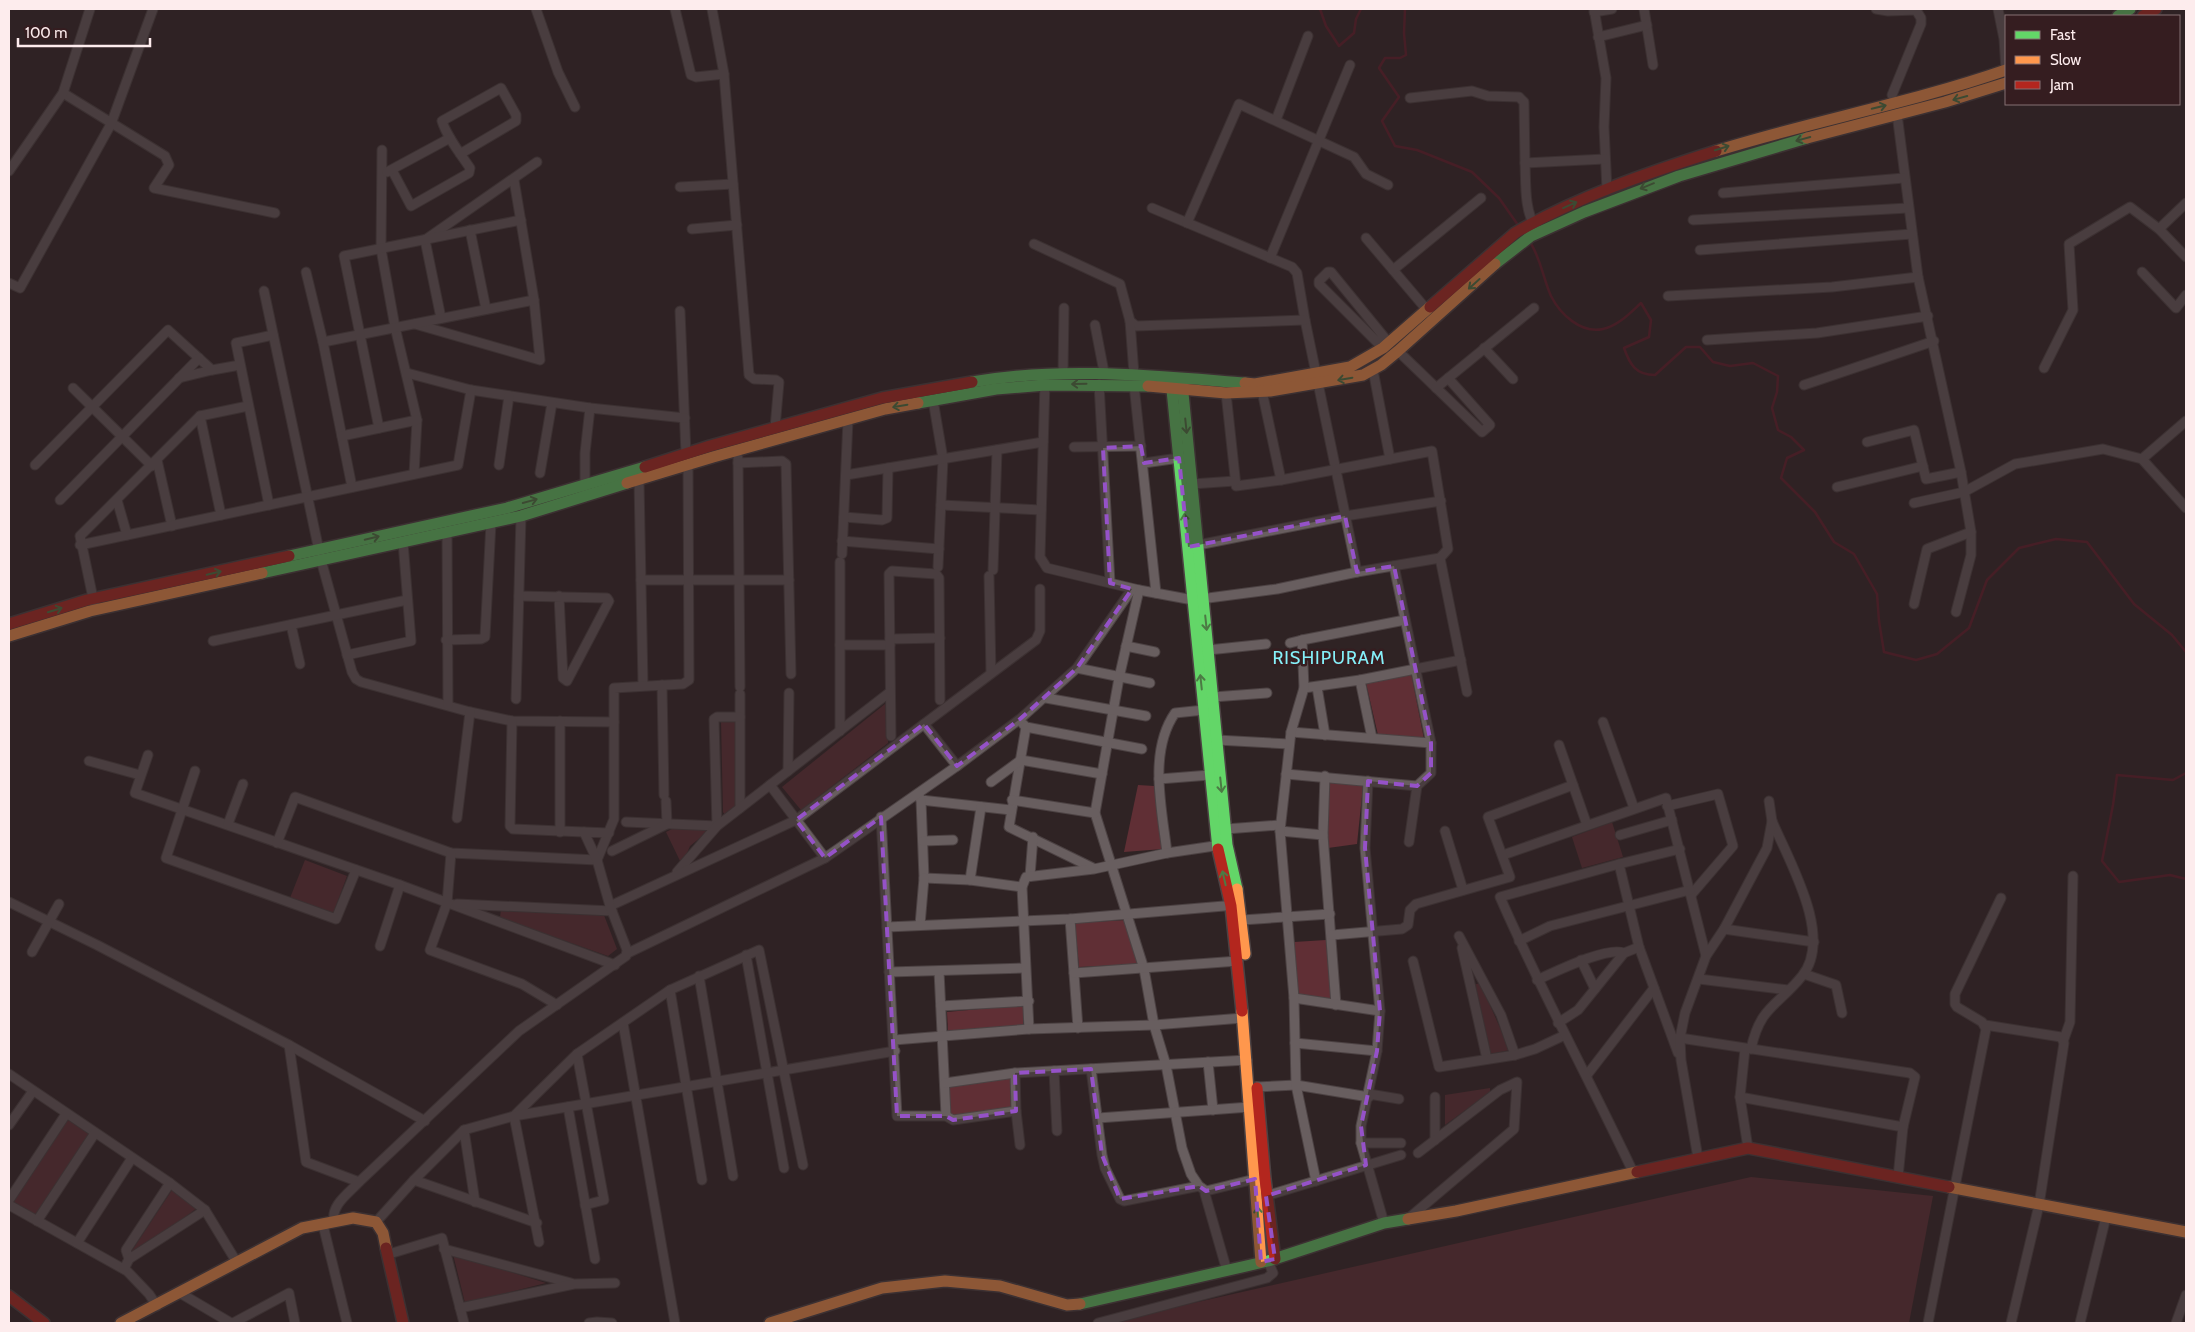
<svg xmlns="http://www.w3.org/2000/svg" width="2195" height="1332" font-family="Cabin,sans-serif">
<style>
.green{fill:#602f35}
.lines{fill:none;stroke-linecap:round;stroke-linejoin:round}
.stream{stroke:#621a28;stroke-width:2.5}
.street-casing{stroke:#4c4243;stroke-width:11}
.fast-casing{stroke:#4c4243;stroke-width:14}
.slow-casing{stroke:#4c4243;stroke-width:14}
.jam-casing{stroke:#4c4243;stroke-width:14}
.street{stroke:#685e5f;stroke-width:9}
.fast{stroke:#63d668;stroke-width:11}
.slow{stroke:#ff974d;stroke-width:11}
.jam{stroke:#b3261e;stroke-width:11}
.oneway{stroke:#4c7a44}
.marked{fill:none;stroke:#9552c8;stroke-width:4;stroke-dasharray:10 6;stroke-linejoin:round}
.labels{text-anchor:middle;stroke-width:5;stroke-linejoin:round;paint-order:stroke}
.neighbourhood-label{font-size:18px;letter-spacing:1px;fill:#85f0f9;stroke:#351d20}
</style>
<rect width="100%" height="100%" fill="#2f2324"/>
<g class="green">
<path d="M1411,673L1424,739L1378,735L1366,683Z"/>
<path d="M885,704L888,705V743L801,810L782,787Z"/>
<path d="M721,720L742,721L744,804L726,817L723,812Z"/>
<path d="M1329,782L1363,786L1357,844L1328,848L1326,839Z"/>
<path d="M1138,785L1154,786L1163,849L1124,852Z"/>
<path d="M1612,822L1623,857L1582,868L1572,837Z"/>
<path d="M678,826L711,829L690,846L682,865L666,832Z"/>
<path d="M305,860L347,876L333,914L290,898Z"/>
<path d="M501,909L602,910L617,949L608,956L500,918Z"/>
<path d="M1127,920L1138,964L1079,967L1075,923Z"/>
<path d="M1326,940L1331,999L1298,996L1294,942Z"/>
<path d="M1480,983L1510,1050L1490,1054L1473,985Z"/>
<path d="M1023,1005V1026L948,1031L947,1012Z"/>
<path d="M1010,1077L1011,1109L951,1116L949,1086Z"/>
<path d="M1490,1088V1092L1445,1125V1095Z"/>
<path d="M67,1119L89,1134L35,1217L12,1202Z"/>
<path d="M1751,1177L1933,1196L1909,1323H1105Z"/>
<path d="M172,1190L197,1208L134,1256L131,1252Z"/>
<path d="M453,1254L546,1283L465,1303Z"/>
</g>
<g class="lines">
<g class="stream">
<path d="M1320,9L1326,26L1339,46L1354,33L1356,19L1361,9"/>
<path d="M1405,9L1404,33L1406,55L1400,58H1385L1379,68L1399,97L1382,121L1395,146L1417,150L1472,172L1499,198L1518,225"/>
<path d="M1530,242C1541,259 1543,278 1551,296C1560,314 1581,334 1603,329C1618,326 1630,313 1641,303L1651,320L1649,337L1624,348C1630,365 1636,375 1655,375L1686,347H1700L1713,362L1730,366L1753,363L1778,376L1777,392L1772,408L1778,430L1791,437L1804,450L1787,458L1781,478L1815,512L1834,542L1854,554L1877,594L1879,621L1884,652L1916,660L1937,654L1969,628L1987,580L2019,548L2056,539L2087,542L2134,604L2172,635L2186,652"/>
<path d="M2186,773L2173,780L2117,775L2113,805L2102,861L2119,882L2170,875L2186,879"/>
</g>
<defs>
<g id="street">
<path d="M536,9L558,72L575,107"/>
<path d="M675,9L691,75L696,77L724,74"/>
<path d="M712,9L724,74L749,375L754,379L776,380L779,382L775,428"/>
<path d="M1594,9L1606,78L1604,127L1607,190"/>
<path d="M1644,9L1653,65"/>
<path d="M1876,9L1888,11L1916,10L1921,18V24L1892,95"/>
<path d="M1998,9L2004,39L2006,70"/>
<path d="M1594,12L1612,9"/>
<path d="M1598,37L1647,25"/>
<path d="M63,93L165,156L169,165L154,188L275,213"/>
<path d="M1410,98L1472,91L1488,96L1519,97L1524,102L1525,163L1605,159"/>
<path d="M1897,114L1918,277L1961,472L1971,532V555L1956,612"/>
<path d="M1276,120L1308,36"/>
<path d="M382,150L381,249L395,327L417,420L414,474"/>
<path d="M1525,163C1526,183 1524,211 1536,228"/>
<path d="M392,170L411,206L469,173L470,168C460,153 447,137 442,121L501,88L516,115V121L460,154"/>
<path d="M9,171L63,93L90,9"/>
<path d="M387,172L450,138"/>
<path d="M680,187L733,184"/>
<path d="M1723,193L1904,178"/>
<path d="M1152,208L1292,267L1297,273L1305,320L1357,572"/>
<path d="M1693,220L1908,208"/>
<path d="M1187,223L1239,104L1354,157L1366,174L1388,185"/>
<path d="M692,229L737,225"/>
<path d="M2159,229L2186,203"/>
<path d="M470,230L486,309"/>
<path d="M1366,238L1427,310"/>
<path d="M1034,244L1120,284L1130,321L1136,326L1305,320"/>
<path d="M1700,250L1912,234"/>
<path d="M1270,258L1350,65"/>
<path d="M1393,270L1481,198"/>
<path d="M306,272L323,342L352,487"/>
<path d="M2142,272L2176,308L2186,295"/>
<path d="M9,283L20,288L111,124L153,9"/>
<path d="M264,291L321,560L352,672L356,679L361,682L470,712L512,721L614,722"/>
<path d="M1668,296L1832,287L1918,277"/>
<path d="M680,311L686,454"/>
<path d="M441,318L425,240L537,162"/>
<path d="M1130,321L1134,374"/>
<path d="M415,324L540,360L534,300L514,180"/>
<path d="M1095,325L1104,372"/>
<path d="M1707,340L1817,333L1928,316"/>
<path d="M323,342L534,300"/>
<path d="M1383,348L1319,284V281L1328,272H1331L1389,343"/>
<path d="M1484,348L1513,379"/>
<path d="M1398,351L1482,432L1490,425L1448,378"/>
<path d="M2044,368L2073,310L2069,244L2130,207L2159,229L2186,257"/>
<path d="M1373,370L1390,459"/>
<path d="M407,373L471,390L590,408L685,418"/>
<path d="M1063,373L1064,308"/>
<path d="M179,378L212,370L240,365"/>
<path d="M1045,381L1040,557L1047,568L1139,590L1193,600L1277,589L1357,572L1440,558"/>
<path d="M1099,384L1110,583"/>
<path d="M1134,385L1156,593"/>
<path d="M1804,385L1934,341"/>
<path d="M73,388L152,466"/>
<path d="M1436,388L1534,308"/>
<path d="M1262,391L1281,480"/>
<path d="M1226,393L1236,486L1281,480L1432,451L1448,549L1440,558L1467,692"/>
<path d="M933,400L943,459L938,567"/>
<path d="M200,416L221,515"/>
<path d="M379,428L344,256L521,220"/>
<path d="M342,436L417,420"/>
<path d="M1867,442L1914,430L1926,479L1961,472"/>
<path d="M1074,447L1141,446"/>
<path d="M738,458L740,687"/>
<path d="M2142,459L2186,421"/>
<path d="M157,460L172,526"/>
<path d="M738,463L782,461L786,464L791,674"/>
<path d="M1144,463L1179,458"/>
<path d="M35,465L168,330L212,370"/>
<path d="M499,465L509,396"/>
<path d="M540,473L552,403"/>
<path d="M846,475L1043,442"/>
<path d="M639,481L643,685"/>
<path d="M1192,484L1235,481"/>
<path d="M1837,487L1923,466"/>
<path d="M585,490V453L590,408"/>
<path d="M60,500L199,358"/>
<path d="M117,500L127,535"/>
<path d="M1914,503L1964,492L2015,464L2103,449L2142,459L2186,508"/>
<path d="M269,505L236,343L273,335"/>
<path d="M941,505L1041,510"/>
<path d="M844,517L882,520L887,518L888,468"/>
<path d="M447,533L448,705"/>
<path d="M842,541L939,549"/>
<path d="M80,545L458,465L471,390"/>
<path d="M1198,545L1345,516L1441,501"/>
<path d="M842,554L848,420"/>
<path d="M1394,566L1431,743V773L1417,786L1409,842"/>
<path d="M993,570L997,450"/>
<path d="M989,576L991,673"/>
<path d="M641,580H789"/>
<path d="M1139,590L1119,678L1095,813L1144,969L1154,1025L1166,1065L1182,1148L1191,1174L1199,1186L1206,1191"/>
<path d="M519,596L607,598L609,601L567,681L563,678L559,596"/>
<path d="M94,603L80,536L200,416L248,406"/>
<path d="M1914,604L1927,549L1971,532"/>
<path d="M291,625L300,664"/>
<path d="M890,639L940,638"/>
<path d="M446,640L481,639L485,637L491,523"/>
<path d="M213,641L407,600"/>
<path d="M1290,643L1302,640"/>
<path d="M840,645H890"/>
<path d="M1126,646L1155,652"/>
<path d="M1208,650L1266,644"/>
<path d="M347,655L411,641L403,542"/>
<path d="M1077,668L1150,683"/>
<path d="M1360,680L1372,738"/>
<path d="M662,685L664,795"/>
<path d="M1317,687L1325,735"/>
<path d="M1304,688L1360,680L1461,660"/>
<path d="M740,694V808"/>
<path d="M1213,697L1267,693"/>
<path d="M1046,698L1146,716"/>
<path d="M516,699L521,516"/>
<path d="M512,721L510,826L513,829L584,832"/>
<path d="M1603,722L1634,808"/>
<path d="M924,724L957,766"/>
<path d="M1023,724L1026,727L1142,749"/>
<path d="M1026,727L1009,827L1093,868"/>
<path d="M840,731V562"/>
<path d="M1291,732L1431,743"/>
<path d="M891,736L889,574L892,571L936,574L939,578L940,700"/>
<path d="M1217,740L1289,744"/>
<path d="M1559,745L1587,825"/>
<path d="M148,755L135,793L400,885L615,965"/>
<path d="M89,761L140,775"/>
<path d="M195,771L166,858L336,919L356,870"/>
<path d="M788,771L789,693"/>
<path d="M1286,774L1417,786"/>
<path d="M1325,776L1323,835L1336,1005"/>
<path d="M1159,779L1210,775"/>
<path d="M1368,781L1365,848L1380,1011L1377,1051L1361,1126V1143L1384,1223"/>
<path d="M991,782L1021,760L1102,774"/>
<path d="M770,785L825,858"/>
<path d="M919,796L921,800L1011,810"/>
<path d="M921,800L924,878L970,880L1022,887"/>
<path d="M1012,800L1095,813"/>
<path d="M1667,806L1718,794L1733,846L1691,895"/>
<path d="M881,817L897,1116H946L953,1120L1016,1111L1015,1073"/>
<path d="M457,818L470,712"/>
<path d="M626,822L717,826L714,719L717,717H740"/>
<path d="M228,824L243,784"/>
<path d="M1226,829L1280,825"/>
<path d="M1280,831L1323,835"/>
<path d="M1445,831L1463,890"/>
<path d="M560,832V721"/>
<path d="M1620,835L1672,820"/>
<path d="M923,841L953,840"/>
<path d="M277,843L295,797L451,853L597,860"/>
<path d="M612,851L667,824L666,801"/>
<path d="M451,853L447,903L430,950L522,984L557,1005"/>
<path d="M1167,853C1162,809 1148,752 1175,713L1204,710"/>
<path d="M1503,855L1666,798L1706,956"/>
<path d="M597,860L614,819V688L683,684L689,680L688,465"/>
<path d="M1619,864L1639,947L1678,1053"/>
<path d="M677,872L717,826L890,692"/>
<path d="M1030,876L1033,837"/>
<path d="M970,880L981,807"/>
<path d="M9,902L97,945L289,1045L425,1121"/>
<path d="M457,904L612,911"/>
<path d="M610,906L796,820L1036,640L1040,631V589"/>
<path d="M1070,919L1078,1028"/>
<path d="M1242,920L1330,914"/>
<path d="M920,925L924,878"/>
<path d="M887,927L1070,919L1236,905"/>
<path d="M1724,929L1814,942"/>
<path d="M1332,935L1402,929L1408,925L1410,910L1416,904L1510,877L1488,817L1573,785"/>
<path d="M1459,936L1501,1015L1515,1055"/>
<path d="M1519,941L1550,926L1690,890"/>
<path d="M380,946L400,885"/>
<path d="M1462,948L1487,1059"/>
<path d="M32,952L59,904"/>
<path d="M628,953L825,858L957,766L1020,719L1077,668L1132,589"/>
<path d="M746,955L784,1168"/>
<path d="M1581,960L1595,989"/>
<path d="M1413,961L1439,1067L1515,1055L1535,1049L1565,1035"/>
<path d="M939,971L946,1116"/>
<path d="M889,972L1025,968"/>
<path d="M1074,973L1238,961"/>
<path d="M1804,974L1836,985L1842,1013"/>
<path d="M699,976L733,1176"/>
<path d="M1699,979L1788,990"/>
<path d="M1537,980C1555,972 1607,946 1624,953"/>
<path d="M670,990L702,1180"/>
<path d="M1294,998L1380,1011"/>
<path d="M941,1006L1029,1001"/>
<path d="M623,1023L675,1323"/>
<path d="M1558,1023L1578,1010L1624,953L1639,947"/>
<path d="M1985,1025L2061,1037L2064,1043L2039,1205L2011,1323"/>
<path d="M1029,1029L1022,887L1026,877L1094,869L1167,853L1221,845"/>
<path d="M1680,1038L1910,1073L1915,1077L1903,1127L1740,1097"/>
<path d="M2064,1039L2070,1022L2073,876"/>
<path d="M894,1040L1029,1029L1154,1025L1243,1018"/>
<path d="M1295,1043L1377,1051"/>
<path d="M289,1045L306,1162L359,1182"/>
<path d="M1745,1049L1740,1097L1748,1148"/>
<path d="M1751,1049C1760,1006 1778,1006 1802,976C1834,937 1789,861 1772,821"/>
<path d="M577,1054L604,1200L585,1205"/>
<path d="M1208,1062L1213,1110"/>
<path d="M1091,1069L1102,1155L1105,1168L1120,1199L1124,1201L1199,1186"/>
<path d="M1054,1071L1057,1131"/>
<path d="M9,1074L170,1183L205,1210L236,1261"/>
<path d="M1587,1075L1654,988"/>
<path d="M945,1083L1015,1073L1247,1060"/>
<path d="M1257,1087L1296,1085L1369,1097"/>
<path d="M1369,1094L1399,1099"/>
<path d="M568,1107L595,1259"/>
<path d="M1016,1111L1020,1145"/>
<path d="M1098,1118L1250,1107"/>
<path d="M9,1125L33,1091"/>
<path d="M464,1130L475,1202"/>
<path d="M1435,1140V1097"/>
<path d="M1361,1143H1401"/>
<path d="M1698,1158L1681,1060L1680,1038L1685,1013L1706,956L1724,929L1767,848L1772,821L1769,801"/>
<path d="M1634,1174C1590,1081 1541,991 1500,897L1619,864L1680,849"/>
<path d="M1898,1177L1903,1127"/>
<path d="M414,1180L537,1223"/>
<path d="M1316,1181L1296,1085L1294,998L1280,831L1291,732L1304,688L1302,640L1405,620"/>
<path d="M1266,1196L1401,1155"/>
<path d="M9,1200L66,1114"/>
<path d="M9,1205L127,1271L149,1294L157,1306"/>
<path d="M1409,1218L1514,1129L1517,1082L1500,1090L1418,1153"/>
<path d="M37,1221L95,1133"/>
<path d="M334,1221C331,1205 348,1194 359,1182L519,1031L626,956L627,950L610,906L597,860L584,832L609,833"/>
<path d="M376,1222L414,1180L464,1130L514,1116L577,1054L670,990L759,950L803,1165"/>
<path d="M323,1225L347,1323"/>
<path d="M539,1242L514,1116L895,1051"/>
<path d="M77,1243L132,1158"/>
<path d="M444,1249L571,1283"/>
<path d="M389,1254L442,1238L464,1323"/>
<path d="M129,1259L126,1250L170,1183"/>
<path d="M124,1269L129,1259L205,1210"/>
<path d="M1227,1271L1205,1194L1206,1191L1255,1179"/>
<path d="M180,1293L231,1323"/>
<path d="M460,1308L574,1284L615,1283"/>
<path d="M233,1323L289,1293L295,1323"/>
<path d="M589,1323L597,1322L612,1323"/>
<path d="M1098,1323L1267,1278L1273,1273L1268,1261"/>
<path d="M1928,1323L1986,1029L1982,1022L1957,1007L1955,1004V994L2001,898"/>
<path d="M2080,1323L2106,1217"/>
<path d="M2176,1323L2186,1295"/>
</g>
<g id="fast">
<path d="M2118,16L2130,9"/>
<path d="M1495,264L1531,236L1584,212L1679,176L1807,138"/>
<path d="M1171,380L1218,849"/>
<path d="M972,382C1062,366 1155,376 1245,383"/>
<path d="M1182,383L1227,845L1237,889"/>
<path d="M918,403L996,389L1045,385L1148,386"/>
<path d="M289,556L507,508L645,467"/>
<path d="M262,573L521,516L627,483"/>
<path d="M1080,1304L1268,1261L1384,1223L1408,1219"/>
</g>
<g id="slow">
<path d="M1807,138L1945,102L2006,83"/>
<path d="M1716,151C1812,121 1911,103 2006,70"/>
<path d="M1245,383L1255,384L1350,367L1383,348L1430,307"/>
<path d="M1148,386L1226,393L1270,391L1363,375L1381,365L1398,351L1495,264"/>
<path d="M627,483L713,457L885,409L918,403"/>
<path d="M9,636L90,611L262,573"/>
<path d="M1237,889L1245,954"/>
<path d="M1242,1011L1261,1262"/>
<path d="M1949,1187L2186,1232"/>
<path d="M1408,1219L1456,1211L1637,1172"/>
<path d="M121,1323L302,1228L353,1218L376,1222L383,1233L386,1248"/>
<path d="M770,1323L882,1288L945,1281L1000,1286L1067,1305L1080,1304"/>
</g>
<g id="jam">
<path d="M2143,16L2156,9"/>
<path d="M1430,307L1515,233C1577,197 1647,173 1716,151"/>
<path d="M645,467L710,446L882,398L972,382"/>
<path d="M9,624L87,600L289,556"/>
<path d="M1218,849L1231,906L1242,1011"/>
<path d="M1257,1088L1265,1179L1275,1259"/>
<path d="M1637,1172L1748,1148L1949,1187"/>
<path d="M386,1248L403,1323"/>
<path d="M9,1296L44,1323"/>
</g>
</defs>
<use href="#street" class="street-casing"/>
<use href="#fast" class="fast-casing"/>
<use href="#slow" class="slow-casing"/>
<use href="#jam" class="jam-casing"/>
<use href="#street" class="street"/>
<use href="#fast" class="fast"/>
<use href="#slow" class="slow"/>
<use href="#jam" class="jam"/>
</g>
<defs><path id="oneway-shaft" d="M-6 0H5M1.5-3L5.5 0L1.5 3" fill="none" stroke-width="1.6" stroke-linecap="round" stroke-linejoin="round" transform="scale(1.25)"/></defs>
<g class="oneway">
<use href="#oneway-shaft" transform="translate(1960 98) rotate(165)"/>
<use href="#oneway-shaft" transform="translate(1879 107) rotate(-14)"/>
<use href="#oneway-shaft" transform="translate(1803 139) rotate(165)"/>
<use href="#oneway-shaft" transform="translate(1722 148) rotate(-17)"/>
<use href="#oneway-shaft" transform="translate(1647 186) rotate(158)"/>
<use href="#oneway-shaft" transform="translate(1570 205) rotate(-24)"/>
<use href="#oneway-shaft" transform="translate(1474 284) rotate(138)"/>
<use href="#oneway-shaft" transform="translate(1345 379) rotate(170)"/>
<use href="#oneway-shaft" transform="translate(1079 384) rotate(179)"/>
<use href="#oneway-shaft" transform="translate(900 406) rotate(170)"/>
<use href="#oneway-shaft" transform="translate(1186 426) rotate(84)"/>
<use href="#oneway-shaft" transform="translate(530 501) rotate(-15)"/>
<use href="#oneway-shaft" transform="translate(1185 521) rotate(-96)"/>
<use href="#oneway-shaft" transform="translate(372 538) rotate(-13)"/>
<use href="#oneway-shaft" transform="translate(214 573) rotate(-13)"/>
<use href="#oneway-shaft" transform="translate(55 610) rotate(-17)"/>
<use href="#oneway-shaft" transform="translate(1206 623) rotate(84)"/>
<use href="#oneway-shaft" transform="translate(1201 682) rotate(-96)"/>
<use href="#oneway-shaft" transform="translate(1221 785) rotate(84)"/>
<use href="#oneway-shaft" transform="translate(1224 878) rotate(-103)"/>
<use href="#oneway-shaft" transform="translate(1258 1214) rotate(-94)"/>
</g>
<path d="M0 0H2195V1332H0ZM1141,446L1144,463L1179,458L1188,547L1345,516L1357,572L1394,566L1431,743V773L1417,786L1368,781L1365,848L1380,1011L1377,1051L1361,1126L1366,1165L1266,1196L1275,1259L1261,1262L1255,1179L1206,1191L1199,1186L1120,1199L1102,1155L1091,1069L1015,1073L1016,1111L953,1120L946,1116H897L881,817L825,858L796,820L924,724L957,766L1020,719L1077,668L1132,589L1110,583L1103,448Z" fill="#2f2324" fill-opacity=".55" fill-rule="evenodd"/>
<path class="marked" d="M1141,446L1144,463L1179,458L1188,547L1345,516L1357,572L1394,566L1431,743V773L1417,786L1368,781L1365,848L1380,1011L1377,1051L1361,1126L1366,1165L1266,1196L1275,1259L1261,1262L1255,1179L1206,1191L1199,1186L1120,1199L1102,1155L1091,1069L1015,1073L1016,1111L953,1120L946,1116H897L881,817L825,858L796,820L924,724L957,766L1020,719L1077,668L1132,589L1110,583L1103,448Z"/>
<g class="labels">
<g class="neighbourhood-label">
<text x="1329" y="664">RISHIPURAM</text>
</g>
</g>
<rect width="2195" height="1332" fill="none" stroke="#fdeced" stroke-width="20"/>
<rect x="2005" y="15" width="175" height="90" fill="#351d20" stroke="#857072"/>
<rect x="2015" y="31" width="25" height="8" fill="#63d668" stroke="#857072"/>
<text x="2050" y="40" font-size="15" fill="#fdeced">Fast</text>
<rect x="2015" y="56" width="25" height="8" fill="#ff974d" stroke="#857072"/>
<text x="2050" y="65" font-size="15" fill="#fdeced">Slow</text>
<rect x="2015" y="81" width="25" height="8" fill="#b3261e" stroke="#857072"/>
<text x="2050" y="90" font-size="15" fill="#fdeced">Jam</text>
<path d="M18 38v8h132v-8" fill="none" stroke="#fdeced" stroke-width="2.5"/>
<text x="25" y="38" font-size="15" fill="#fdeced" stroke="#351d20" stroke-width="4" paint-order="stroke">100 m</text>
</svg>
